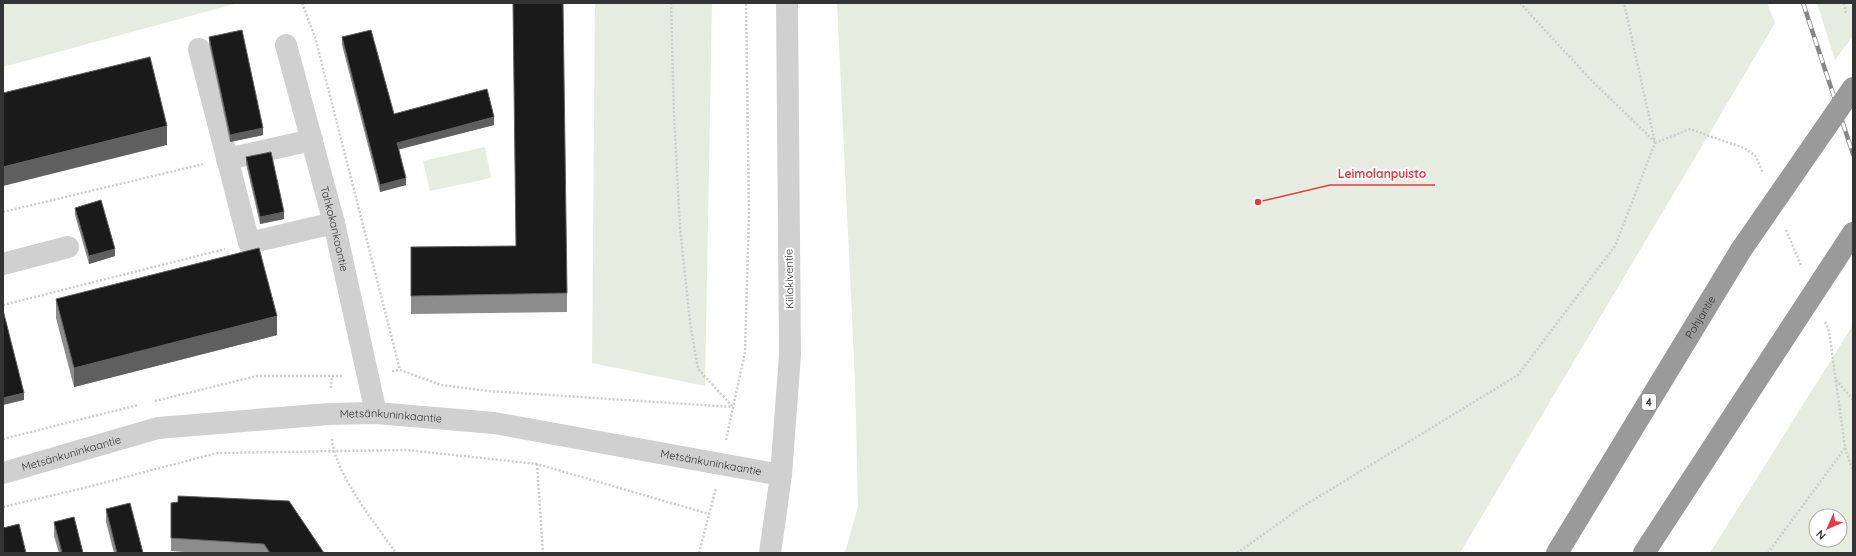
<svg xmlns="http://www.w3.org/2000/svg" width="1856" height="556" font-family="Quicksand,sans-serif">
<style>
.green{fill:#e6ecdf;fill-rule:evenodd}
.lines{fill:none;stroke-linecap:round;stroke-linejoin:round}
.path{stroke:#cdcdcd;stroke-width:2.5;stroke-dasharray:2 2;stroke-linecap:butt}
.minor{stroke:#d0d0d0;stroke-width:22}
.highway{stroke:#9a9a9a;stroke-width:22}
.rail-casing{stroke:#888;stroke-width:4.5}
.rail{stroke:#fff;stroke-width:3;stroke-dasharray:9;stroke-linecap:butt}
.highway-bridge{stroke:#9a9a9a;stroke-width:22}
.wall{fill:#8c8c8c}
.shaded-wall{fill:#5f5f5f}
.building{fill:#1a1a1a;stroke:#5f5f5f}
.labels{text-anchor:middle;stroke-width:4;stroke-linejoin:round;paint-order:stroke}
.shield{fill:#fff;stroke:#707070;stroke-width:1}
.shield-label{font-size:10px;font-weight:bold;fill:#333}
.street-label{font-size:11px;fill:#333;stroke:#fff}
.leader{fill:none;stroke:#e63946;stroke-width:1.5}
.callout-dot{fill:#e63946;stroke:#fff;stroke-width:1.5}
.callout-label{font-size:12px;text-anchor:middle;font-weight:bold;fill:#e63946;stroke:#fff;stroke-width:4;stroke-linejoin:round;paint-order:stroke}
</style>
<rect width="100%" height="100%" fill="#fff"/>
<g class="green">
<path d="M3,3H238L3,67Z"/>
<path d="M595,3H712L705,386L592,363Z"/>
<path d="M837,3H1767L1775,23L1460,553H845L858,506L855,380Z"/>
<path d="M1817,3H1853V36L1835,60Z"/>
<path d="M485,147L491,178L430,191L423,161Z"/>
<path d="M1853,325V553H1710ZM1816,516H1840V540H1816Z"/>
</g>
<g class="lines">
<g class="path">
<path d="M302,3L315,37L400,370"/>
<path d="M671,3L674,115L680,227L690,322L698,369L732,406"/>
<path d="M1520,3L1591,80L1655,142"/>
<path d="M1844,3L1846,14"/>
<path d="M1655,143L1690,129L1744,148L1755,155L1763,173"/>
<path d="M3,212L203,164"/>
<path d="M1786,230L1801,265"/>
<path d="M3,305L225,249"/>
<path d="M1825,322L1829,331L1845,447L1853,472"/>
<path d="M392,371L400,370L441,385L488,391L733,407"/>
<path d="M1836,380L1853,400"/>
<path d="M331,388L332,377"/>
<path d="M155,401L257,376H343"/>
<path d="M3,439L138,405"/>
<path d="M332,439C335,474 375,523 396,553"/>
<path d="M726,440L745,352L749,214L746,3"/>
<path d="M537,464L543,553"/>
<path d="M3,507L84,488L217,453L407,450L537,464L709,514"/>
<path d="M699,553L716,488"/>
<path d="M1237,553L1302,507L1518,375L1615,246L1655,143L1624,3"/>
<path d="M1768,553L1845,448"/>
</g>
<g class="minor">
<path id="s1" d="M286,45L334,223L376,413"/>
<path d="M199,49L249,243L334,223"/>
<path d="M227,159L312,140"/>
<path d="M3,264L68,247"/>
<path id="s2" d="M3,473L158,428L329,414L376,413L494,423L781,475"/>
<path d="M770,553L781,475L790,355L787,3"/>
</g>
<g class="highway">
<path id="s3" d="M1557,553L1741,250"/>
<path d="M1644,553L1779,346"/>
</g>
<defs>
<path id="rail" d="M1803,3L1853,154"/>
</defs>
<use href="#rail" class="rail-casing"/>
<use href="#rail" class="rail"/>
<g class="highway-bridge">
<path d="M1741,250L1853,88"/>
<path d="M1779,346L1853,233"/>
</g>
</g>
<g class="wall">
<path d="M209,37L263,135L230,142L209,44Z"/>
<path d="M342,37L394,114L494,125L399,149L406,185L380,192L342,45Z"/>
<path d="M246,157L284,219L260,224L246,164Z"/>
<path d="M75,208L115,256L89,264L75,215Z"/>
<path d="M411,247L567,293V312L411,314Z"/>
<path d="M56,299L277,335L74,387L56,318Z"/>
<path d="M171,503L324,553H198L171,551Z"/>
<path d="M106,509L143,553H114L106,522Z"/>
<path d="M54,522L83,553H59L54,536Z"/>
</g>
<g class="shaded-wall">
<path d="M494,117V125L397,150V143Z"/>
<path d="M167,126V145L3,186V167Z"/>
<path d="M263,128V135L230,142V135Z"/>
<path d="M406,178V185L380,192V185Z"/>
<path d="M284,212V219L260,224V217Z"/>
<path d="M115,249V256L89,264V256Z"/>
<path d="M277,316V335L74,387V368Z"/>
<path d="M24,393V400L3,405V398Z"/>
</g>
<g class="building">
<path d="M513,3H563L567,293L411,296V247L516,246Z"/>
<path d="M242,30L263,128L230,135L209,37Z"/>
<path d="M371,30L394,114L487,89L494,117L397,143L406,178L380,185L342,37Z"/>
<path d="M150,57L167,126L3,167V93Z"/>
<path d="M271,152L284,212L260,217L246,157Z"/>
<path d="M101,200L115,249L89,256L75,208Z"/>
<path d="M259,248L277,316L74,368L56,299Z"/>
<path d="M3,310L24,393L3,398Z"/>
<path d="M178,496L289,501L324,553H270L264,544L171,538V503L178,502Z"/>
<path d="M130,503L143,553H117L106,509Z"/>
<path d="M74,517L83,553H62L54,522Z"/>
<path d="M19,524L26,553H3V528Z"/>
</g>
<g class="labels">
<rect class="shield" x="1642" y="394" width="14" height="16" rx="3"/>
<g class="shield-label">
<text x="1649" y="406">4</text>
</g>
<g class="street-label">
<text dy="4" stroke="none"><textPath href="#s1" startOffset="190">Tahkokankaantie</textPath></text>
<text transform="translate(789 279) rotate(-91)" y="4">Kiilakiventie</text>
<text dy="4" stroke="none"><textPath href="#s3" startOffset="276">Pohjantie</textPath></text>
<text dy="4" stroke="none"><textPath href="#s2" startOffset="395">Metsänkuninkaantie</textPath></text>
<text dy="4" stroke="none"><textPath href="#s2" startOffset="71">Metsänkuninkaantie</textPath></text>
<text dy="4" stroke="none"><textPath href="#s2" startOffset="719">Metsänkuninkaantie</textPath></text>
</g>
</g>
<path class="leader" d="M1258 202L1330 185H1435"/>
<circle class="callout-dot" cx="1258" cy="202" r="4"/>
<g class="callout-label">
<text x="1382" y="178">Leimolanpuisto</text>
</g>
<rect width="1856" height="556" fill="none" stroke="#333333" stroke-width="8"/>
<g transform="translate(1828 528) rotate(225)"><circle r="19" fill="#ffffff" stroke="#adadad"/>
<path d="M0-3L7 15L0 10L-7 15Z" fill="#e63946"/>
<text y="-6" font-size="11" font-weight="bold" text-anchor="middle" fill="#333333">N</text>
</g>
</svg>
